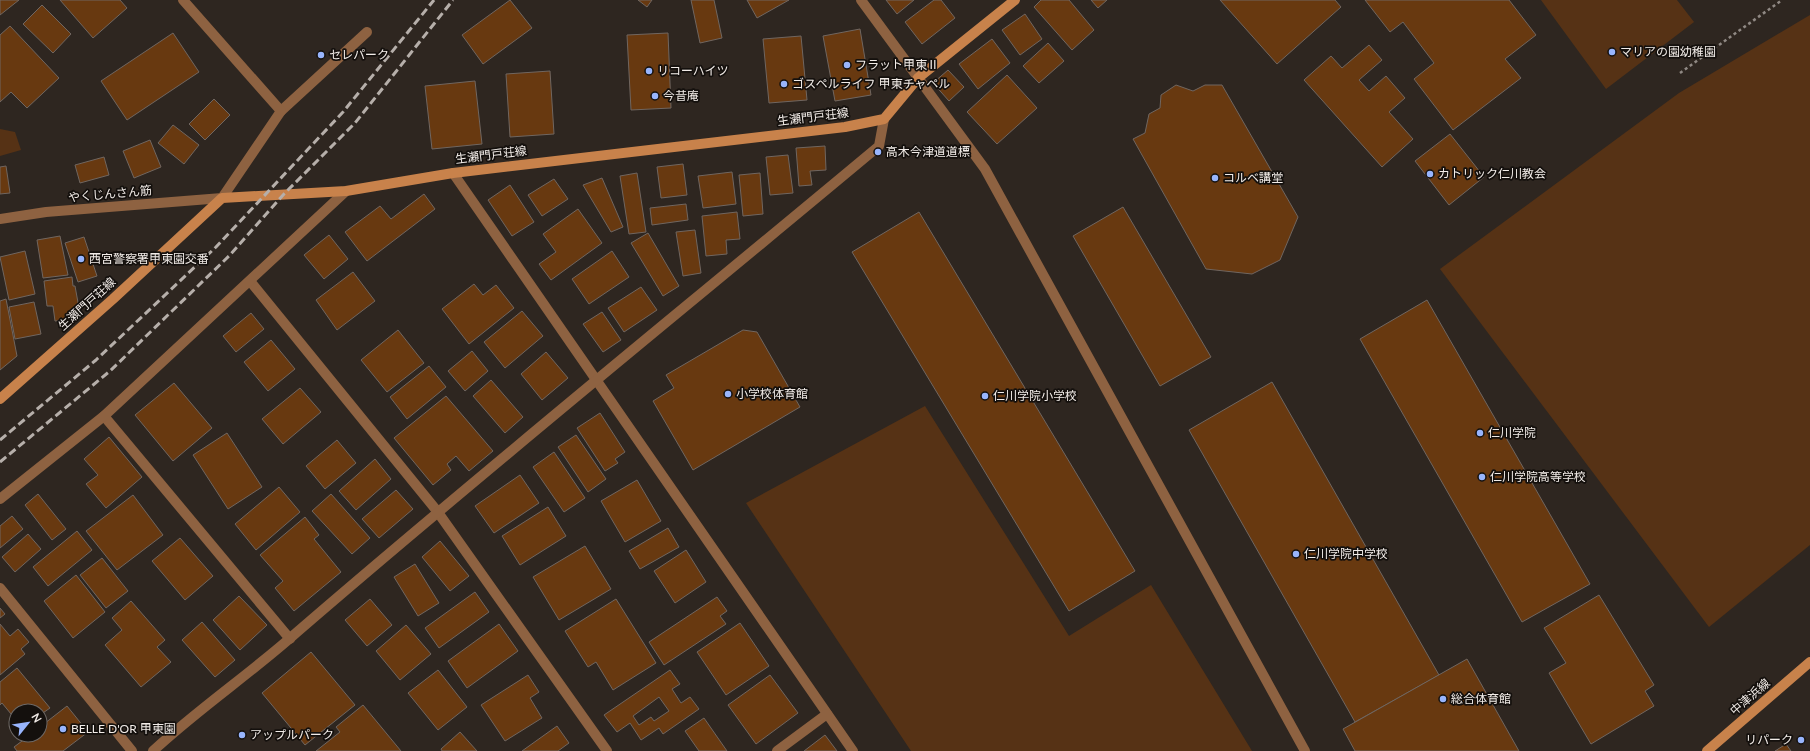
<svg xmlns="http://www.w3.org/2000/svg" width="1810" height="751" font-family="Lato,'Noto Sans JP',sans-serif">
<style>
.green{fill:#563215}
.building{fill:#683910;stroke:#706660;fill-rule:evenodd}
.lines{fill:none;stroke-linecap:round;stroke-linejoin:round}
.path{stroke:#908984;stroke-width:2.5;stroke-dasharray:3 3;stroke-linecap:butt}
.lane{stroke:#8e6241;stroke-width:10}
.street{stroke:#8e6241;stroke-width:10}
.secondary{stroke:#c8824b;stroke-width:10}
.rail{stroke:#b6afaa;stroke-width:3;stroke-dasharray:8 4;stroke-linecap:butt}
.poi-dot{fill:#98b5fd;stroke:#14100d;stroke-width:1.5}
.labels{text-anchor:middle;stroke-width:3.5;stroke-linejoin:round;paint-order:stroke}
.poi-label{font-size:12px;fill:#f2ece8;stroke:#14100d;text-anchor:start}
.street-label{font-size:12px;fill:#f2ece8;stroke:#14100d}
</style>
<rect width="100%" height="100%" fill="#2e2620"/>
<g class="green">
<path d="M1541,0H1677L1694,22L1606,89Z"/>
<path d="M1810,15V545L1709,627L1440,269L1679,93Z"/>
<path d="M0,129L15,132L21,150L0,156Z"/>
<path d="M925,406L1069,636L1151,585L1252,751H911L746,503Z"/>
</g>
<g class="building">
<path d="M0,0H19L0,15Z"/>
<path d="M60,0H120L127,8L93,38Z"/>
<path d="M510,0L532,28L483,64L462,35Z"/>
<path d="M638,0H652L647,7Z"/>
<path d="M691,0H714L722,38L700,43Z"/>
<path d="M747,0H789L757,18Z"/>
<path d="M886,0H914L897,14Z"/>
<path d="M934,0H941L955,18L922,44L905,22Z"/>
<path d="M1041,0H1069L1094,30L1072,50L1034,7Z"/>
<path d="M1091,0H1107L1098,8Z"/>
<path d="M1220,0H1335L1341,7L1277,64Z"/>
<path d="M1365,0H1509L1536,35L1505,59L1521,78L1453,130L1414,79L1434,63L1403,22L1390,32Z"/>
<path d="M42,5L71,34L53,53L23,24Z"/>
<path d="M1025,14L1042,39L1020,55L1002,30Z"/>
<path d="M10,26L59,78L27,108L11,92L0,102V35Z"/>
<path d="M860,29L871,95L835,101L823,36Z"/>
<path d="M173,33L199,72L127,120L101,81Z"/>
<path d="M668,33L671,108L631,110L627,35Z"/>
<path d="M801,36L807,100L769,103L763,39Z"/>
<path d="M992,39L1010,63L978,89L959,64Z"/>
<path d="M1048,43L1064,61L1039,83L1023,66Z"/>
<path d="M1369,45L1382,60L1359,80L1369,91L1386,76L1405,98L1389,112L1413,139L1382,167L1304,80L1331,56L1342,68Z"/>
<path d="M948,70L964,87L949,101L933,83Z"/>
<path d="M550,71L554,134L510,137L506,74Z"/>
<path d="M1007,75L1037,108L997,144L967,112Z"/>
<path d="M475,81L482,144L432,149L425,86Z"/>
<path d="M1176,85L1193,91L1205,85H1222L1298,217L1280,260L1252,274L1206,269L1133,139L1145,133L1149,114L1160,108L1161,95Z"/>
<path d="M214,99L230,115L205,140L189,124Z"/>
<path d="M173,125L199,145L184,164L158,143Z"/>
<path d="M1450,134L1484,177L1449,205L1415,161Z"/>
<path d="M150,140L161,167L134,178L123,151Z"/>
<path d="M825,146L826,170L810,171L812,185L799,186L796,148Z"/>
<path d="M788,155L793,193L770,195L766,157Z"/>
<path d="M104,157L109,175L80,183L75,165Z"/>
<path d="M683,164L687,195L661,198L657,167Z"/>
<path d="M6,166L10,193L0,194V167Z"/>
<path d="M732,172L736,204L703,208L698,176Z"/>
<path d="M637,173L646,232L629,234L620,176Z"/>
<path d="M760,173L763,214L743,216L739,175Z"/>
<path d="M602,178L623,227L611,232L583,185Z"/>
<path d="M554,179L568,199L542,216L528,195Z"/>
<path d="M510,185L534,222L512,236L488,200Z"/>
<path d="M424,194L435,209L367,261L345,232L380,206L391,219Z"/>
<path d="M686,204L688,220L652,225L650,208Z"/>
<path d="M1123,207L1211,357L1160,386L1073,236Z"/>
<path d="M578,209L602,243L551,280L539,264L556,252L543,234Z"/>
<path d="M737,212L740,239L726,240L727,254L706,256L702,216Z"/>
<path d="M919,212L1135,571L1069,611L852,252Z"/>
<path d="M695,230L701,273L683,276L676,232Z"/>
<path d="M648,233L679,286L663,296L631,243Z"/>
<path d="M329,235L348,259L324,279L304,255Z"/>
<path d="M60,236L68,275L43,278L37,240Z"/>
<path d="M84,237L97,276L78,282L65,243Z"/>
<path d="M25,251L35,294L9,300L0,257Z"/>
<path d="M612,251L629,277L589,304L572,279Z"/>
<path d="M353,272L375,301L337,330L316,300Z"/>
<path d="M72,277L73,286H75L79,308L66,320L55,321L53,306H47L44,281Z"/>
<path d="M474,284L483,295L496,285L514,308L469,344L442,309Z"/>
<path d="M641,287L657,310L624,332L608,308Z"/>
<path d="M6,299L17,356L0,370V301Z"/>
<path d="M1427,300L1590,584L1522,622L1360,339Z"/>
<path d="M34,302L41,334L15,339L9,307Z"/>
<path d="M522,311L543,336L505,368L484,342Z"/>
<path d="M602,312L621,340L603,352L583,324Z"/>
<path d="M251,313L264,329L236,352L223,336Z"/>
<path d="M398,330L424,363L387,392L361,360Z"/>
<path d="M743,330L757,332L800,407L693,470L653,401L674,388L666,375Z"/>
<path d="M271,340L295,369L268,391L244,362Z"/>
<path d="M472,351L488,371L465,391L448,371Z"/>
<path d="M546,352L568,378L542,400L521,374Z"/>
<path d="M429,366L446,387L407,419L390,397Z"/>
<path d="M491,380L523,417L505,433L473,396Z"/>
<path d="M1272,382L1439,675L1355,722L1189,430Z"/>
<path d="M174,383L212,428L173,461L135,415Z"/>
<path d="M300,388L321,412L283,444L262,419Z"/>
<path d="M446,396L493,451L469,471L456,456L447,464L451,470L433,485L394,438Z"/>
<path d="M600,413L625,452L615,459L618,463L605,471L577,428Z"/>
<path d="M227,433L262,487L228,509L193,455Z"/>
<path d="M576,435L606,479L588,492L558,447Z"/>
<path d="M109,437L142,477L106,508L86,484L98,475L84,459Z"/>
<path d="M337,440L356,463L325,489L306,466Z"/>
<path d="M554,452L585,498L564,512L533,467Z"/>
<path d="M375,459L391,479L356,510L339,491Z"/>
<path d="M520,475L539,503L494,533L475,506Z"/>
<path d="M637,480L661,521L625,542L601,501Z"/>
<path d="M279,487L300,512L256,550L235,524Z"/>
<path d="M396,490L413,509L379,538L362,519Z"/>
<path d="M38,494L66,529L52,540L25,505Z"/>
<path d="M331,494L370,538L352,554L312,511Z"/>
<path d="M133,495L163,535L117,570L86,531Z"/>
<path d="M548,507L566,536L520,565L502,536Z"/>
<path d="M12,516L23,529L0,548V526Z"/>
<path d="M305,517L319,535L314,539L341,572L294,611L275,588L283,581L260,555Z"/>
<path d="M668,528L679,547L640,569L629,551Z"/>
<path d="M77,531L92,550L48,586L33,567Z"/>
<path d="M28,534L41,549L15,572L2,557Z"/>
<path d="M180,538L213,576L185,600L152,561Z"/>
<path d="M440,541L469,576L450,591L422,557Z"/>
<path d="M585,546L611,589L559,620L533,577Z"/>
<path d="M686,550L706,582L675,603L654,571Z"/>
<path d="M102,558L128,591L106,608L80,575Z"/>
<path d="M415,564L439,603L418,616L394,577Z"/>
<path d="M76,575L105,612L73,638L44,601Z"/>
<path d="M475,592L489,612L439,648L425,628Z"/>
<path d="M1599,595L1654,685L1645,691L1654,706L1591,744L1549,673L1566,663L1544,628Z"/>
<path d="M239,596L267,625L240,650L213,620Z"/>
<path d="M717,597L727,611L720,616L726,624L664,665L649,642Z"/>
<path d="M370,599L392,625L367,646L345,620Z"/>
<path d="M616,599L656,663L613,690L596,662L588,667L565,631Z"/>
<path d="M131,601L165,640L157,647L171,662L141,687L105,645L122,630L112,618Z"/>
<path d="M0,608L5,614L0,618Z"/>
<path d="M202,622L235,660L215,677L182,640Z"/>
<path d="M740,623L769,666L726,695L697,652Z"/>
<path d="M0,624L10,636L18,629L29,642L21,649L25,654L0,675Z"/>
<path d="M499,624L518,651L467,688L448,661Z"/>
<path d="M406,625L431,654L400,680L376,651Z"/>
<path d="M311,652L355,705L305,745L262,693Z"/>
<path d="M1467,659L1519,751H1355L1343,729Z"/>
<path d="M17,668L50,708L40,715V711H16V720L2,703L0,705V682Z"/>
<path d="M438,670L467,707L438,730L408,693Z"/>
<path d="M670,670L680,684L672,689L681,703L690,697L699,709L663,734L659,728L641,740L630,723L617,732L604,715ZM659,697L669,711L654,721L651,717L639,725L633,716Z"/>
<path d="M528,675L539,692L530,698L542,718L505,741L481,705Z"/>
<path d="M770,675L798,713L756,744L728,705Z"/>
<path d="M363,705L401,751H316L340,732L336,727Z"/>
<path d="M67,706L88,732L63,751H17L14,747L30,735H40V727Z"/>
<path d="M704,718L727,751H699L685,731Z"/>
<path d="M557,726L569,743L558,751H522Z"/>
<path d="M460,732L477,751H442L441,749Z"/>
<path d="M825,735L837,751H804Z"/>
<path d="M1786,744L1791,751H1775Z"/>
</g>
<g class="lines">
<path class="path" d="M1680,73L1782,0"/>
<path class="lane" d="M281,111L367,32"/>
<g class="street">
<path d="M861,0L985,169L1305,751"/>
<path d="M453,173L853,751"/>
<path d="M0,219L46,212L222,198L281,111L183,0"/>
<path d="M250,281L437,511L607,751"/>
<path d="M104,416L290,639"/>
<path d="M0,499L104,416L346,191"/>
<path d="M0,588L132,751"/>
<path d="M153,751C198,709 250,674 296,633C488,467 685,308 879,146L884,119"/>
<path d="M777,751L827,714"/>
</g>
<g class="secondary">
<path d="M0,399L113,299L222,198L346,191L453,173L845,127L884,119L918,78L1015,0"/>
<path d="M1707,751L1810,662"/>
</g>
<g class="rail">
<path d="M0,440L96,360L216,247L343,112L434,0"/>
<path d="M0,462L110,371L229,256L284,194L355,123L453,0"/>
</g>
</g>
<g class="poi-dot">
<circle cx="1612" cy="52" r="4"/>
<circle cx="321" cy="55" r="4"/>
<circle cx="847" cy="65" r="4"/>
<circle cx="649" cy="71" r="4"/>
<circle cx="784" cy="84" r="4"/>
<circle cx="655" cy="96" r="4"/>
<circle cx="878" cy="152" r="4"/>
<circle cx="1430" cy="174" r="4"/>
<circle cx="1215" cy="178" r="4"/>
<circle cx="81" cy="259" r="4"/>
<circle cx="728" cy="394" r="4"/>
<circle cx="985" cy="396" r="4"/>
<circle cx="1480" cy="433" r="4"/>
<circle cx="1482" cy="477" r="4"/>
<circle cx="1296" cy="554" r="4"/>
<circle cx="1443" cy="699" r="4"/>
<circle cx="63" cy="729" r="4"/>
<circle cx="242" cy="735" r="4"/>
<circle cx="1801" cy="740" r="4"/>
</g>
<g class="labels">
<g class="poi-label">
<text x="1620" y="56">マリアの園幼稚園</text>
<text x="329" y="59">セレパーク</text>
<text x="855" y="69">フラット甲東Ⅱ</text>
<text x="657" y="75">リコーハイツ</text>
<text x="792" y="88">ゴスペルライフ 甲東チャペル</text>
<text x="663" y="100">今昔庵</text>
<text x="886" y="156">高木今津道道標</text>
<text x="1438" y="178">カトリック仁川教会</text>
<text x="1223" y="182">コルベ講堂</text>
<text x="89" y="263">西宮警察署甲東園交番</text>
<text x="736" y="398">小学校体育館</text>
<text x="993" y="400">仁川学院小学校</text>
<text x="1488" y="437">仁川学院</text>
<text x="1490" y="481">仁川学院高等学校</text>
<text x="1304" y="558">仁川学院中学校</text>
<text x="1451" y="703">総合体育館</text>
<text x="71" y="733">BELLE D'OR 甲東園</text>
<text x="250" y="739">アップルパーク</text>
<text x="1793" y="744" text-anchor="end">リパーク</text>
</g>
<g class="street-label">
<text transform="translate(813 117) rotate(-7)" y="4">生瀬門戸荘線</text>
<text transform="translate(491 155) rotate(-7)" y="4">生瀬門戸荘線</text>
<text transform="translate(110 194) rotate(-5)" y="4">やくじんさん筋</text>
<text transform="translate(87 304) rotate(-42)" y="4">生瀬門戸荘線</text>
<text transform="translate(1750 697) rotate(-41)" y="4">中津浜線</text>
</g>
</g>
<g transform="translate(28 723) rotate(60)"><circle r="19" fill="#14100d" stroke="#6d6865"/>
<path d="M0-3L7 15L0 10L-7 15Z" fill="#98b5fd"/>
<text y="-6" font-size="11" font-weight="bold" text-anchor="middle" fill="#f2ece8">N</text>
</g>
</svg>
